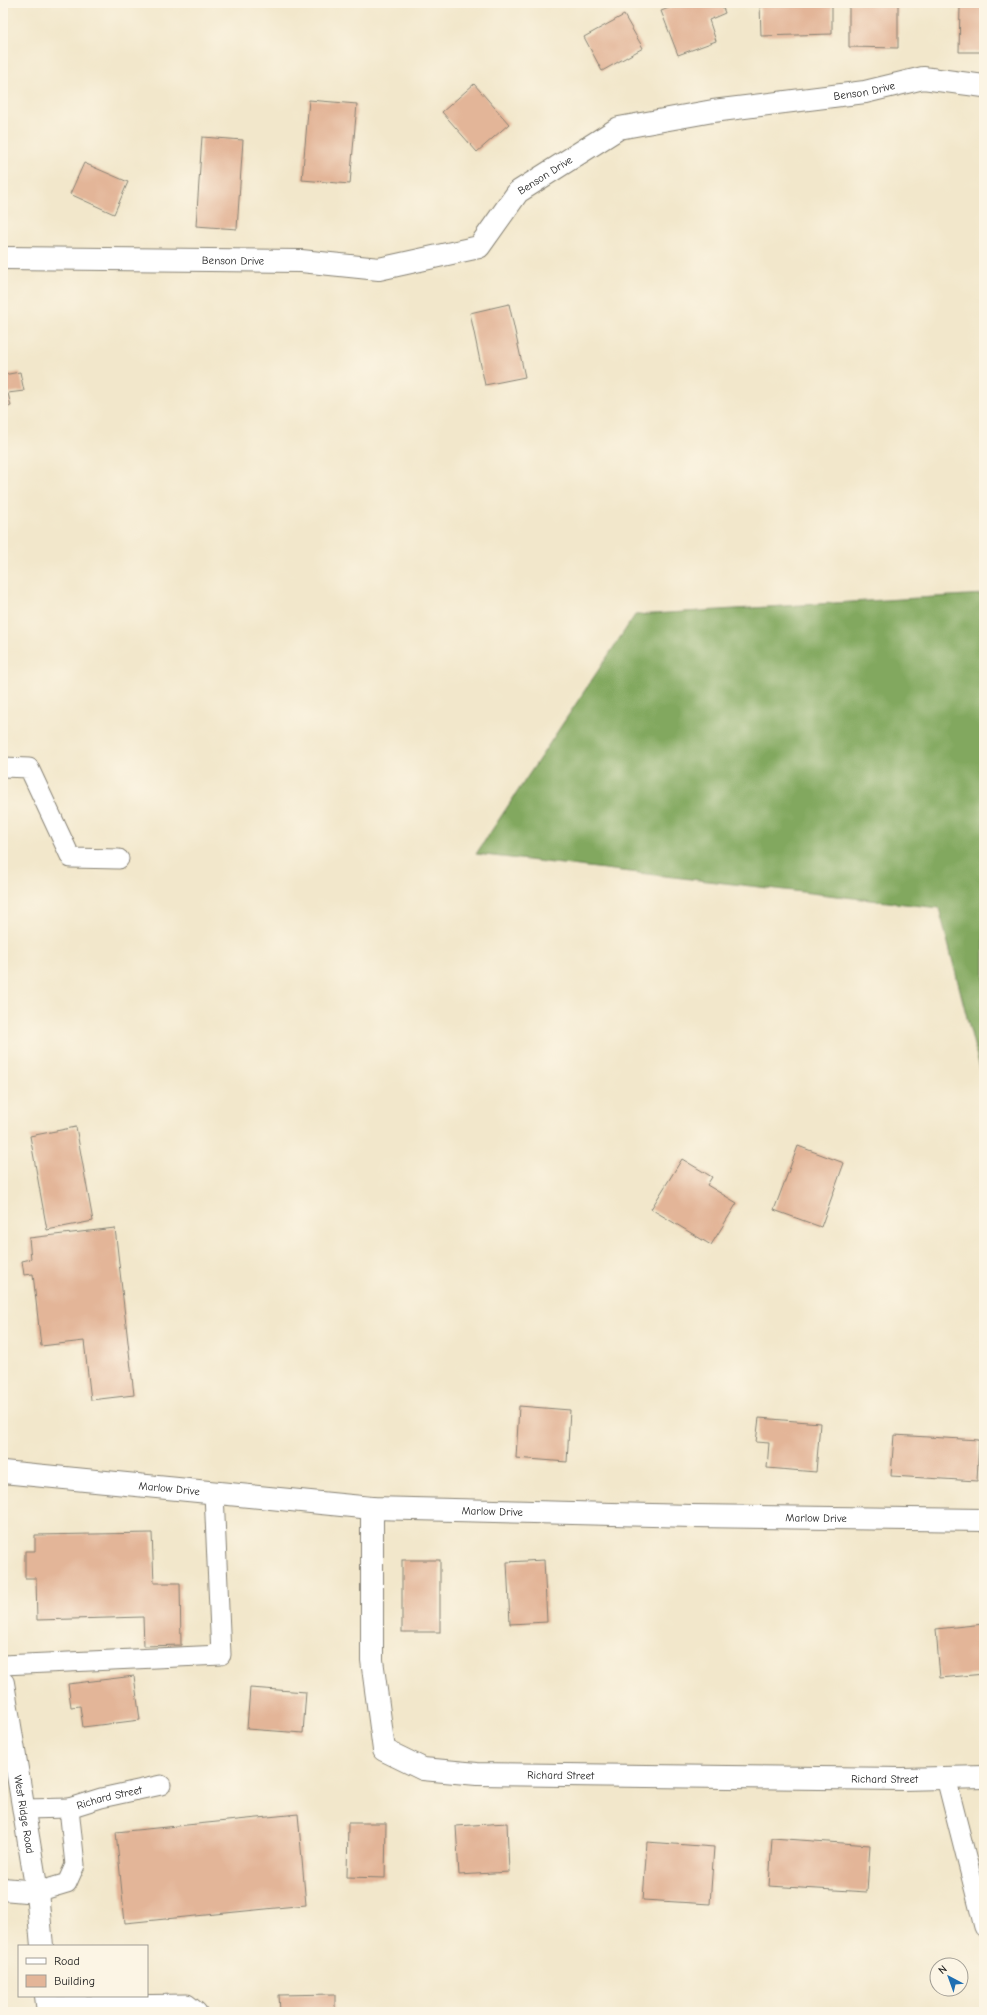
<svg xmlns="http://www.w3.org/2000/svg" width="987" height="2015" font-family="'Comic Neue',sans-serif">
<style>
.forest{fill:#82a85e;stroke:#4f623d}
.building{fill:#e3b598}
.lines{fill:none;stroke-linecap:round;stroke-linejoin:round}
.service-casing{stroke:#878274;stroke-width:21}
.minor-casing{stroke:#878274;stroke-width:24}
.service{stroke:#fff;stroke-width:19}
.minor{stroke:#fff;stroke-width:22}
.labels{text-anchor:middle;stroke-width:3;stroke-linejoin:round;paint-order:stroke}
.street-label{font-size:11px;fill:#1c1c1c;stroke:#fcf5e5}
</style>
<rect width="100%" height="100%" fill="#fcf5e5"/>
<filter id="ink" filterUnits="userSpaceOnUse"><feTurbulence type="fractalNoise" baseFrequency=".025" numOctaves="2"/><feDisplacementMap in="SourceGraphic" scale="8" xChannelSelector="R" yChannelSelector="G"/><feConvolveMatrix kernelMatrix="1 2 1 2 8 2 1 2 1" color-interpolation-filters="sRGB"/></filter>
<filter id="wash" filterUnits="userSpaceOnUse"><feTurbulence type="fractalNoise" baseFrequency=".012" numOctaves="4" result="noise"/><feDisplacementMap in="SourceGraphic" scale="16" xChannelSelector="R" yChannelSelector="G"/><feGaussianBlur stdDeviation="0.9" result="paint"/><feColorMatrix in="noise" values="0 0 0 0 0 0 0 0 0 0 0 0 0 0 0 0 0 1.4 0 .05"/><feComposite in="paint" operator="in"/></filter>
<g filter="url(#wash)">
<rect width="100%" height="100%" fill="#f2e7cb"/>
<path class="forest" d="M984,594V1084L939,908L476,854L635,615Z"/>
<g id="blocks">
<g class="building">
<path d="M682,3H721L725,13L709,20L716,41L678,55L661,11Z"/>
<path d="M760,3H832V34L761,36Z"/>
<path d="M849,3H898V48L849,47Z"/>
<path d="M960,6L984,7V52H959Z"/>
<path d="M624,15L643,48L602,71L584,37Z"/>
<path d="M474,84L509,124L477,152L442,112Z"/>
<path d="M309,100L357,104L350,184L302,180Z"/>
<path d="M202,137L243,140L237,229L196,226Z"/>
<path d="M84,163L128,182L114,214L70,194Z"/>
<path d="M509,304L525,377L485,385L470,313Z"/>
<path d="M20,372L24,391L8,393L11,406L3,408V375Z"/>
<path d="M76,1127L93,1221L47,1230L30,1136Z"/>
<path d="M798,1146L844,1163L821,1227L774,1210Z"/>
<path d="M682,1159L712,1177L707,1185L737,1203L711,1245L651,1209Z"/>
<path d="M115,1228L134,1395L91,1400L84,1341L41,1346L33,1274L24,1275L22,1261L31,1259L29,1238Z"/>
<path d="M519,1406L570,1410L567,1462L516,1458Z"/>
<path d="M759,1418L820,1423L816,1472L767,1468L769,1443L756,1442Z"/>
<path d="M894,1435L979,1440L977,1481L891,1476Z"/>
<path d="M152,1533L154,1583H180L181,1645L144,1646L143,1617L37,1620L36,1578H25V1551H35V1535Z"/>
<rect x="402" y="1560" width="38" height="72"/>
<path d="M544,1560L547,1622L510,1624L507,1562Z"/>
<path d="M984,1624V1674L940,1678L936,1629Z"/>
<path d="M134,1676L140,1720L83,1727L80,1706L71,1707L68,1684Z"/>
<path d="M250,1688L306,1692L303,1733L247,1729Z"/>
<path d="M298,1814L306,1905L125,1923L116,1832Z"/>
<path d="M348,1823H386L385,1878L347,1877Z"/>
<path d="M507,1823L509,1872L459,1875L456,1826Z"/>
<path d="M772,1838L870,1845L867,1892L769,1886Z"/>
<path d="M647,1842L714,1847L710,1904L643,1900Z"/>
<path d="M335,1994V2012H280L279,1995Z"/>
</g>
</g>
</g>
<g filter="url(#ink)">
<use href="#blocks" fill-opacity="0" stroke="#878274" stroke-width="1"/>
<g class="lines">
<defs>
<g id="service">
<path d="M3,767L29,768L71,858L119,859"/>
<path d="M3,1665L221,1655L214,1493"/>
<path d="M946,1778L984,1927"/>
<path d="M25,1809L69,1808"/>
<path id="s1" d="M37,1892L67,1883L75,1865L69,1808L101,1798L161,1785"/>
<path d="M47,2006L187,2004L197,2012"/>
</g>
<g id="minor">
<path id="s2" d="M3,258L301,261L379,269L479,247L518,192L619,128L713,111L865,92L923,78L984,86"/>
<path id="s3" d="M3,1472L372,1508L692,1516L984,1520"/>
<path id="s4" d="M372,1508V1660L384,1750L423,1769L477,1774L902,1779L984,1777"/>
<path id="s5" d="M3,1683L37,1892L42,1946"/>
<path d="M3,1889L37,1892"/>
<path d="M46,1996L48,2012"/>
</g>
</defs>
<use href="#service" class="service-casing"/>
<use href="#minor" class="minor-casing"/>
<use href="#service" class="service"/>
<use href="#minor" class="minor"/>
</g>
</g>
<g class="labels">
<g class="street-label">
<text dy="4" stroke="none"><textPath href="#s2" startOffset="914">Benson Drive</textPath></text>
<text dy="4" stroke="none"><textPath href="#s2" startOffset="578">Benson Drive</textPath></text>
<text dy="4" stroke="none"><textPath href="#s2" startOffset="230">Benson Drive</textPath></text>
<text dy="4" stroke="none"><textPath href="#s3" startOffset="167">Marlow Drive</textPath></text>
<text dy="4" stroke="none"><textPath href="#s3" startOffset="491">Marlow Drive</textPath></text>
<text dy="4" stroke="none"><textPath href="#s3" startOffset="815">Marlow Drive</textPath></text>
<text dy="4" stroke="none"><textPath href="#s4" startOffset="424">Richard Street</textPath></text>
<text dy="4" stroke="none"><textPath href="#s4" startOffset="748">Richard Street</textPath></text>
<text dy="4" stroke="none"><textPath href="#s1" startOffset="150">Richard Street</textPath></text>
<text dy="4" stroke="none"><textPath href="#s5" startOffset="133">West Ridge Road</textPath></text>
</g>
</g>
<rect width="987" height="2015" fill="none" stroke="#fcf5e5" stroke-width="16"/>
<rect x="18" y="1945" width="130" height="52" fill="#fcf5e5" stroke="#a29e95"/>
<rect x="26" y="1958" width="20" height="6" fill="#ffffff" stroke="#a29e95"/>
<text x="54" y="1965" font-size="12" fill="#1c1c1c">Road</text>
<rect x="26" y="1975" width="20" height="12" fill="#e3b598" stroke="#a29e95"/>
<text x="54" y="1985" font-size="12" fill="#1c1c1c">Building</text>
<g transform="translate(949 1977) rotate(319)"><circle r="19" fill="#fcf5e5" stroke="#a29e95"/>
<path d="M0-3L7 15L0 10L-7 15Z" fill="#1f6fb2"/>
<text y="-6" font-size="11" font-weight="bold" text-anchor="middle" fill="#1c1c1c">N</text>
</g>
</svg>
